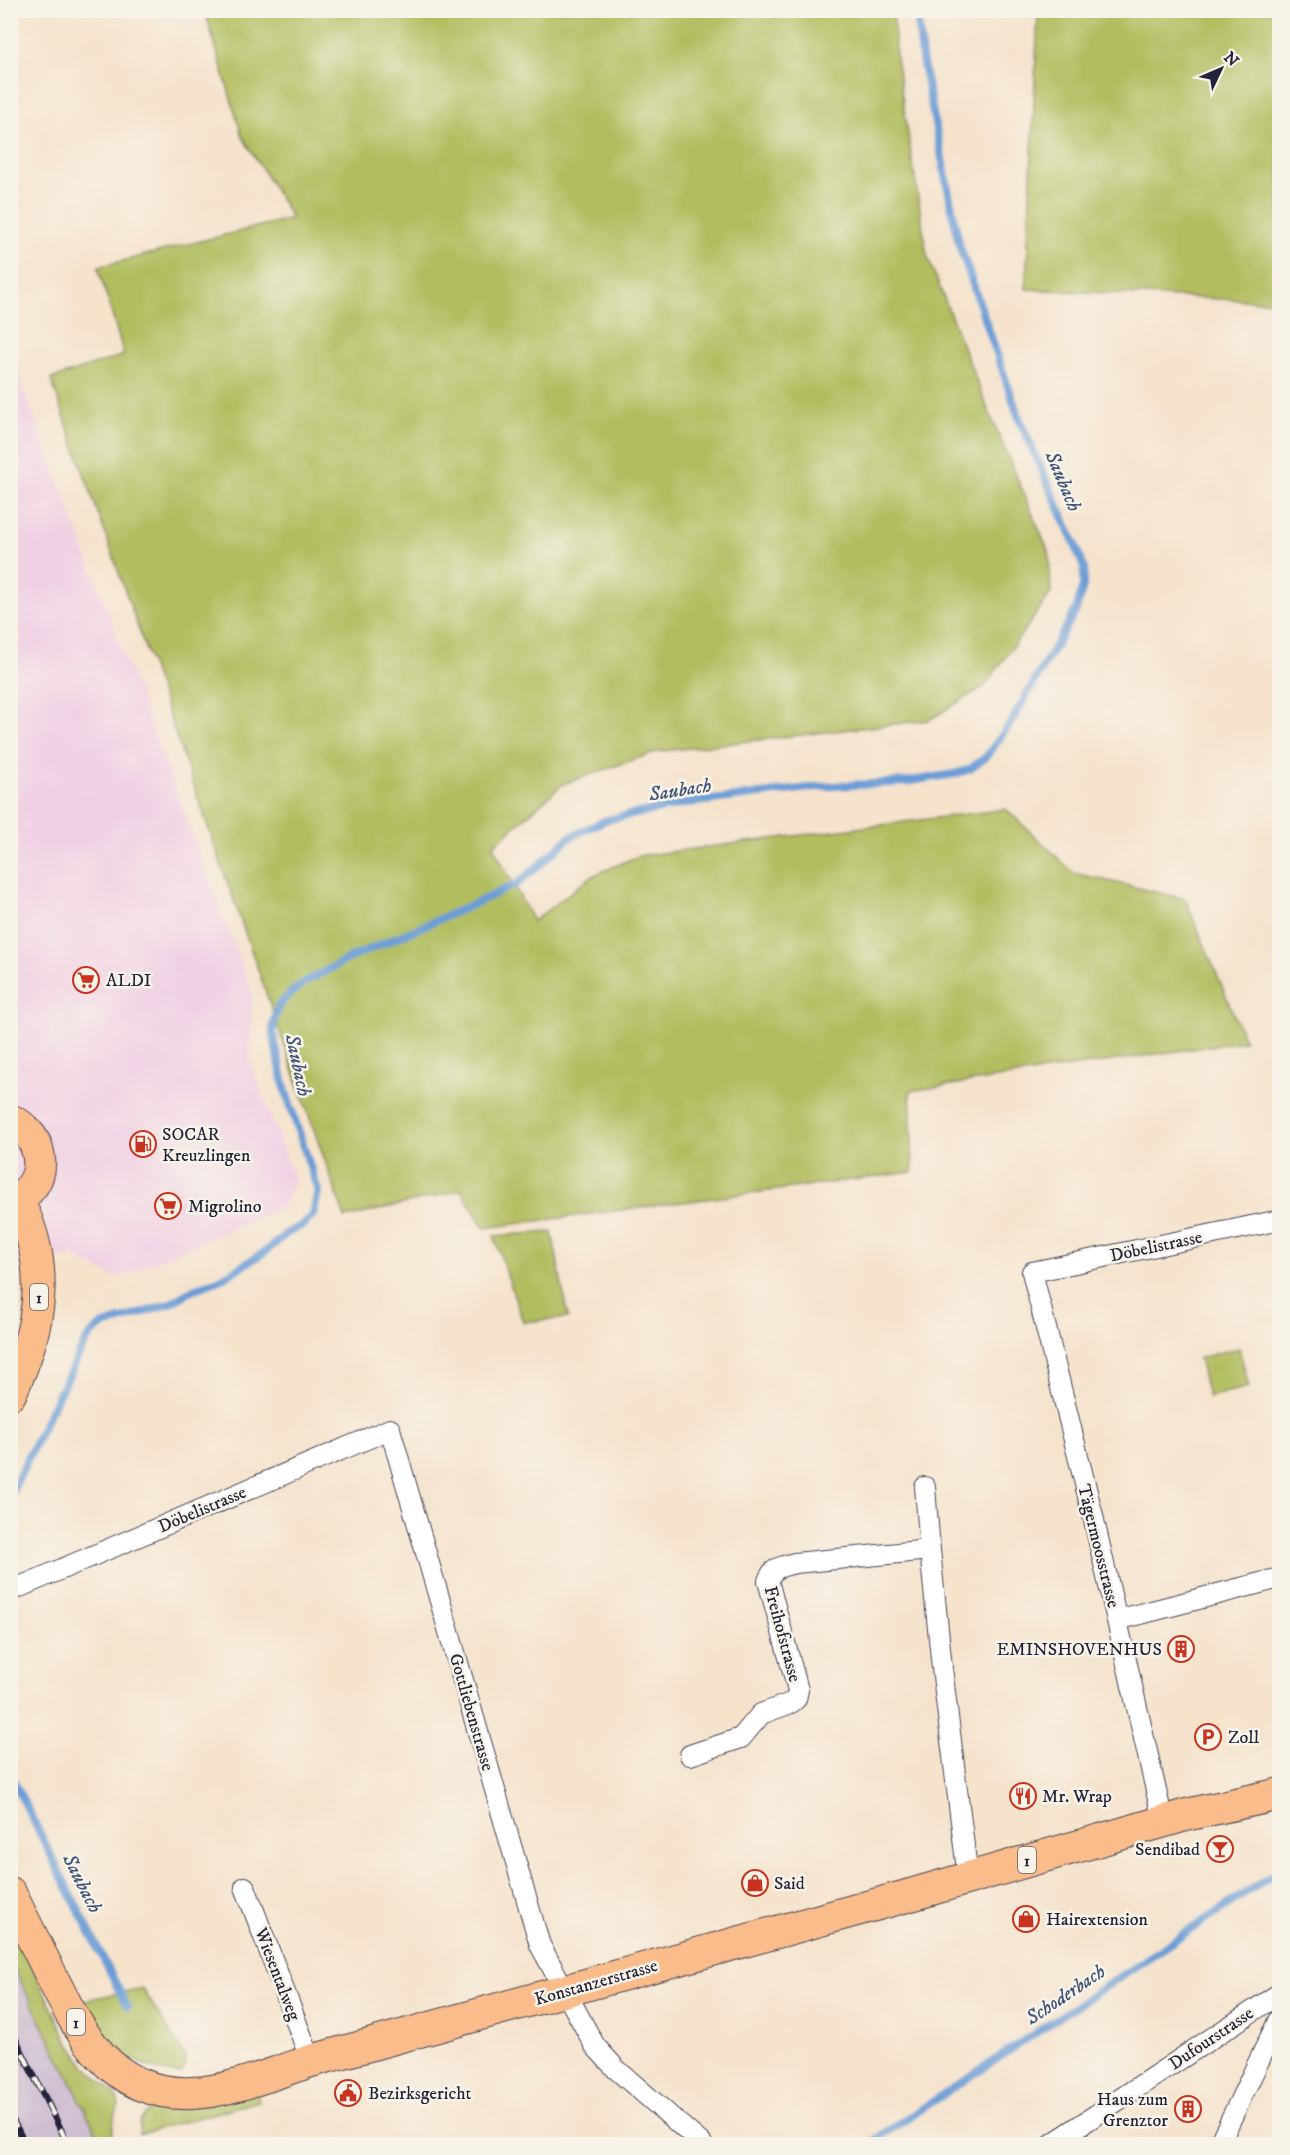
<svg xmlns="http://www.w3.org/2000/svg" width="1290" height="2155" font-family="'IM FELL DW Pica',serif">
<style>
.built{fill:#f1d0e4}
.industrial{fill:#cebed1}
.green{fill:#b1bd5f;stroke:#6a704d;stroke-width:1.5}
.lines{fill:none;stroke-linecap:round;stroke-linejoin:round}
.stream{stroke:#6c9dd6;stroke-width:8}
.street-casing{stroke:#423f51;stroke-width:22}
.primary-casing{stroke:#423f51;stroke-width:34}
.street{stroke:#fff;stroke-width:20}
.primary{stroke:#f9bc8a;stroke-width:32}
.rail-casing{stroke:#22223b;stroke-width:7}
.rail{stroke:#f7f3e8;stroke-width:4.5;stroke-dasharray:14;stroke-linecap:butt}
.labels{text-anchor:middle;stroke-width:5;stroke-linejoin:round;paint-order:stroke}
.shield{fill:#f7f3e8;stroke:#62616f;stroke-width:1.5}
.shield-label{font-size:16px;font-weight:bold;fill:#22223b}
.poi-label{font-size:18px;fill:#22223b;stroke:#f7f3e8;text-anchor:start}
.street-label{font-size:18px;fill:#22223b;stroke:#f7f3e8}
.water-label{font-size:20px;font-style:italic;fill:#405379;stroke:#f7f3e8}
</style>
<rect width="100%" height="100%" fill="#f7f3e8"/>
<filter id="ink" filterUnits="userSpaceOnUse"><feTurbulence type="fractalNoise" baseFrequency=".0167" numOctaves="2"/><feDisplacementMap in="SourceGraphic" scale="12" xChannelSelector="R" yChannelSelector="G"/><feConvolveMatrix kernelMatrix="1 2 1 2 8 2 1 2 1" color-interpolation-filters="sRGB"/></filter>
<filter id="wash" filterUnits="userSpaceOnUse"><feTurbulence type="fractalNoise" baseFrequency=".008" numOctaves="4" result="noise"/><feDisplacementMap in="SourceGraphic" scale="24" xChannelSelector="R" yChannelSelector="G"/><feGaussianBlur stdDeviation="1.35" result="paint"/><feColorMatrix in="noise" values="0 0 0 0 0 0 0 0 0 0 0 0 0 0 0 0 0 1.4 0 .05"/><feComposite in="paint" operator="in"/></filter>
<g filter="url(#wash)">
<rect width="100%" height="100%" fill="#f5e3cc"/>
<path class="built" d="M10,353L253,995L250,1061L295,1180L283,1207L116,1278L73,1256L11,1264Z"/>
<path class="industrial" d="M10,1943L90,2120L103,2144H11Z"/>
<g class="green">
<path d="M205,11H893L896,57L927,255L984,400L1049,553L1051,593L985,686L929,720L656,752L563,784L493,846L533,921L592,876L638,856L1006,809L1074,873L1185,899L1245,1041L910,1091L913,1172L484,1228L461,1190L345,1218L51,379L124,355L98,267L292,218L242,136Z"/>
<path d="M1038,11H1279V302L1026,289Z"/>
<path d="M552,1232L568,1318L523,1322L494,1236Z"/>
<path d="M1239,1348L1249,1387L1208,1397L1199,1358Z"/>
<path d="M10,1922L69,2043L86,2067L113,2092L117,2098L119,2105L114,2118L112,2141L102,2144L11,1962Z"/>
<path d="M142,1988L185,2056V2068L180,2074C130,2070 106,2039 81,2001Z"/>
<path d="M256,2092L259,2101L139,2134L140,2122L145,2114L153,2109L183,2108Z"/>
</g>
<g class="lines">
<g class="stream">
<path d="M10,1496C31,1453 50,1409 73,1367C81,1350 85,1337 101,1326L169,1304L195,1289L219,1280L265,1252L286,1234L304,1224L313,1215L318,1191L285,1089L273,1034V1024L279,1005L290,994L303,983L352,957L474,904L518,883L534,870L570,837L606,820L688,803L817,787L905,782L954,774L970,769L986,757L1010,724L1076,610L1083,586L1084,568L1075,544L1020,421L959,244L922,58L917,10"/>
<path d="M10,1774L127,2006"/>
<path d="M869,2144L1280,1870"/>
</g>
</g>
</g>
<g filter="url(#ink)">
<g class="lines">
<defs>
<g id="street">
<path d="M925,1487L930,1550"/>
<path d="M15,1589L390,1429L540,1945L595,2046L616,2069L702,2144"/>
<path d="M1117,1620L1280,1578"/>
<path d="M690,1755L741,1738L761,1714L791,1703L796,1699L798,1690L768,1581C772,1567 783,1566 795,1563L930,1550L942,1668L968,1878"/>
<path d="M1163,1821L1093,1516L1032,1272L1280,1220"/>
<path d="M245,1887L311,2061"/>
<path d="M1052,2144L1280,1993"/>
<path d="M1219,2144L1280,2017"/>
</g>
<g id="primary">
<path d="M10,1120C47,1136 51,1188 10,1201"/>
<path d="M10,1394C41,1328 52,1266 17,1199"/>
<path d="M10,1893C23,1919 36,1945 49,1971C79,2033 112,2097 192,2093C228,2092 276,2072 311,2061L914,1894L1186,1815L1280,1794"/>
</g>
</defs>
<use href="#street" class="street-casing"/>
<use href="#primary" class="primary-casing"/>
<use href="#street" class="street"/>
<use href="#primary" class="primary"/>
<defs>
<g id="rail">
<path d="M10,2028L68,2144"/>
<path d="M10,2115L25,2144"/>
</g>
</defs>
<use href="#rail" class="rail-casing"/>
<use href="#rail" class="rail"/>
</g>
</g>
<defs>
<symbol id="supermarket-ring" viewBox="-11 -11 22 22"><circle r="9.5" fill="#f7f3e8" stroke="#c8321e" stroke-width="1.5"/><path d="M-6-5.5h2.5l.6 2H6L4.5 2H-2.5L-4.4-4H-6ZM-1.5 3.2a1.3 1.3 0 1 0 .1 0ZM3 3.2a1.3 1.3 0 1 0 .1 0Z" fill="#c8321e"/></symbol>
<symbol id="fuel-ring" viewBox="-11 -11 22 22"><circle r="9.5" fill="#f7f3e8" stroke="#c8321e" stroke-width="1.5"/><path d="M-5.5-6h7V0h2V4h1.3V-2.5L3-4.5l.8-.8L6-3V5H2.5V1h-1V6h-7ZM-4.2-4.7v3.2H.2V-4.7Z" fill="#c8321e"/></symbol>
<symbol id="building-ring" viewBox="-11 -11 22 22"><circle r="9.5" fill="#f7f3e8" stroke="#c8321e" stroke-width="1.5"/><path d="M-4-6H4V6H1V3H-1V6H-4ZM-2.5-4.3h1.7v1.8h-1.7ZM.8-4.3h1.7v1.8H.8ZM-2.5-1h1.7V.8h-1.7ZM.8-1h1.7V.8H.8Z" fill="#c8321e"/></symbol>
<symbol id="parking-ring" viewBox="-11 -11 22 22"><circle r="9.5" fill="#f7f3e8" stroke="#c8321e" stroke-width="1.5"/><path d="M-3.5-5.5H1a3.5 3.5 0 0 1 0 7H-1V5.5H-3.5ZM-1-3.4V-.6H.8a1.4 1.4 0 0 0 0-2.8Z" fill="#c8321e"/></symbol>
<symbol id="restaurant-ring" viewBox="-11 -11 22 22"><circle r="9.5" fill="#f7f3e8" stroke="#c8321e" stroke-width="1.5"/><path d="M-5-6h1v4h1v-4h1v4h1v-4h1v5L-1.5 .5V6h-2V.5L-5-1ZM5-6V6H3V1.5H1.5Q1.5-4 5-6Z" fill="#c8321e"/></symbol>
<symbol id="bar-ring" viewBox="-11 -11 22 22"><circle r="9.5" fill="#f7f3e8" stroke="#c8321e" stroke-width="1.5"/><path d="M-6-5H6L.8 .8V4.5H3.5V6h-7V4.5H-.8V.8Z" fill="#c8321e"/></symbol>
<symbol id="shop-ring" viewBox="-11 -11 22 22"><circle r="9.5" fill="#f7f3e8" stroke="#c8321e" stroke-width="1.5"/><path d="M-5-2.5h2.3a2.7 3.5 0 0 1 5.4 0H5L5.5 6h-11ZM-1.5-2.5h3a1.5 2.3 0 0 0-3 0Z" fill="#c8321e"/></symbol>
<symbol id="civic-ring" viewBox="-11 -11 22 22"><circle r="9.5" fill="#f7f3e8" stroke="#c8321e" stroke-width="1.5"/><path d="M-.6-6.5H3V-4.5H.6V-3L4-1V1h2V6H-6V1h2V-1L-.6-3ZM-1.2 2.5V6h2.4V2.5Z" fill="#c8321e"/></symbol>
</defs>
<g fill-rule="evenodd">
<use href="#supermarket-ring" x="71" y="965" width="30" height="30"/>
<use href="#fuel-ring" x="128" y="1129" width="30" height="30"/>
<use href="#supermarket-ring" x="153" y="1191" width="30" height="30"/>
<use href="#building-ring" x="1166" y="1634" width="30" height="30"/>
<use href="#parking-ring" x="1193" y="1722" width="30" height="30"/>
<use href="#restaurant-ring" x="1008" y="1781" width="30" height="30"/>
<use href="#bar-ring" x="1205" y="1834" width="30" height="30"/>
<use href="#shop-ring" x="740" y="1868" width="30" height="30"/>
<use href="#shop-ring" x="1011" y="1904" width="30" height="30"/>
<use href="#civic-ring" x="333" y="2078" width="30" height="30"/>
<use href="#building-ring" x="1173" y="2094" width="30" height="30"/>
</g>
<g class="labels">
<g class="shield">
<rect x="30" y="1284" width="18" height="26" rx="4.5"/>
<rect x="1018" y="1847" width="18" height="26" rx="4.5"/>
<rect x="67" y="2009" width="18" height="26" rx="4.5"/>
</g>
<g class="shield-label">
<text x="39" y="1303">1</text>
<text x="1027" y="1866">1</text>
<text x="76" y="2028">1</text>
</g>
<g class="poi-label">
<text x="106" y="986">ALDI</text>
<text x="162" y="1140">SOCAR<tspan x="162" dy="21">Kreuzlingen</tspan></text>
<text x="188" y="1212">Migrolino</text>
<text x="1162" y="1655" text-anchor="end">EMINSHOVENHUS</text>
<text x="1228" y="1743">Zoll</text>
<text x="1042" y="1802">Mr. Wrap</text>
<text x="1200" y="1855" text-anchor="end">Sendibad</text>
<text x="774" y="1889">Said</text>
<text x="1046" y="1925">Hairextension</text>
<text x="368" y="2099">Bezirksgericht</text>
<text x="1168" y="2105" text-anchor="end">Haus zum<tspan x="1168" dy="21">Grenztor</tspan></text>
</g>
<g class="street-label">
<text transform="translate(1156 1246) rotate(-12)" y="6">Döbelistrasse</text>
<text transform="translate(202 1509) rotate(-23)" y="6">Döbelistrasse</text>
<text transform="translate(1099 1546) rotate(76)" y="6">Tägermoosstrasse</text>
<text transform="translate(783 1634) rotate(75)" y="6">Freihofstrasse</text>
<text transform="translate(472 1712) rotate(74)" y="6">Gottliebenstrasse</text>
<text transform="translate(278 1974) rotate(69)" y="6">Wiesentalweg</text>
<text transform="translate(596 1982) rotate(-16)" y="6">Konstanzerstrasse</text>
<text transform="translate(1211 2038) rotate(-34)" y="6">Dufourstrasse</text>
</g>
<g class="water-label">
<text transform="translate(1064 481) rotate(67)" y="7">Saubach</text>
<text transform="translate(680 789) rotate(-9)" y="7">Saubach</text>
<text transform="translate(299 1065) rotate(78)" y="7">Saubach</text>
<text transform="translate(83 1883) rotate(63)" y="7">Saubach</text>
<text transform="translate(1065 1994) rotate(-34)" y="7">Schoderbach</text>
</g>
</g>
<rect width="1290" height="2155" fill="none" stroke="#f7f3e8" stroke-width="36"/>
<g transform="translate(1221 69) rotate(46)" stroke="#f7f3e8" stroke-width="4.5" paint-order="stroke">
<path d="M0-4.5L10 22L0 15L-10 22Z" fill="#22223b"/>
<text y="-9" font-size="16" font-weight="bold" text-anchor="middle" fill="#22223b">N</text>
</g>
</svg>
